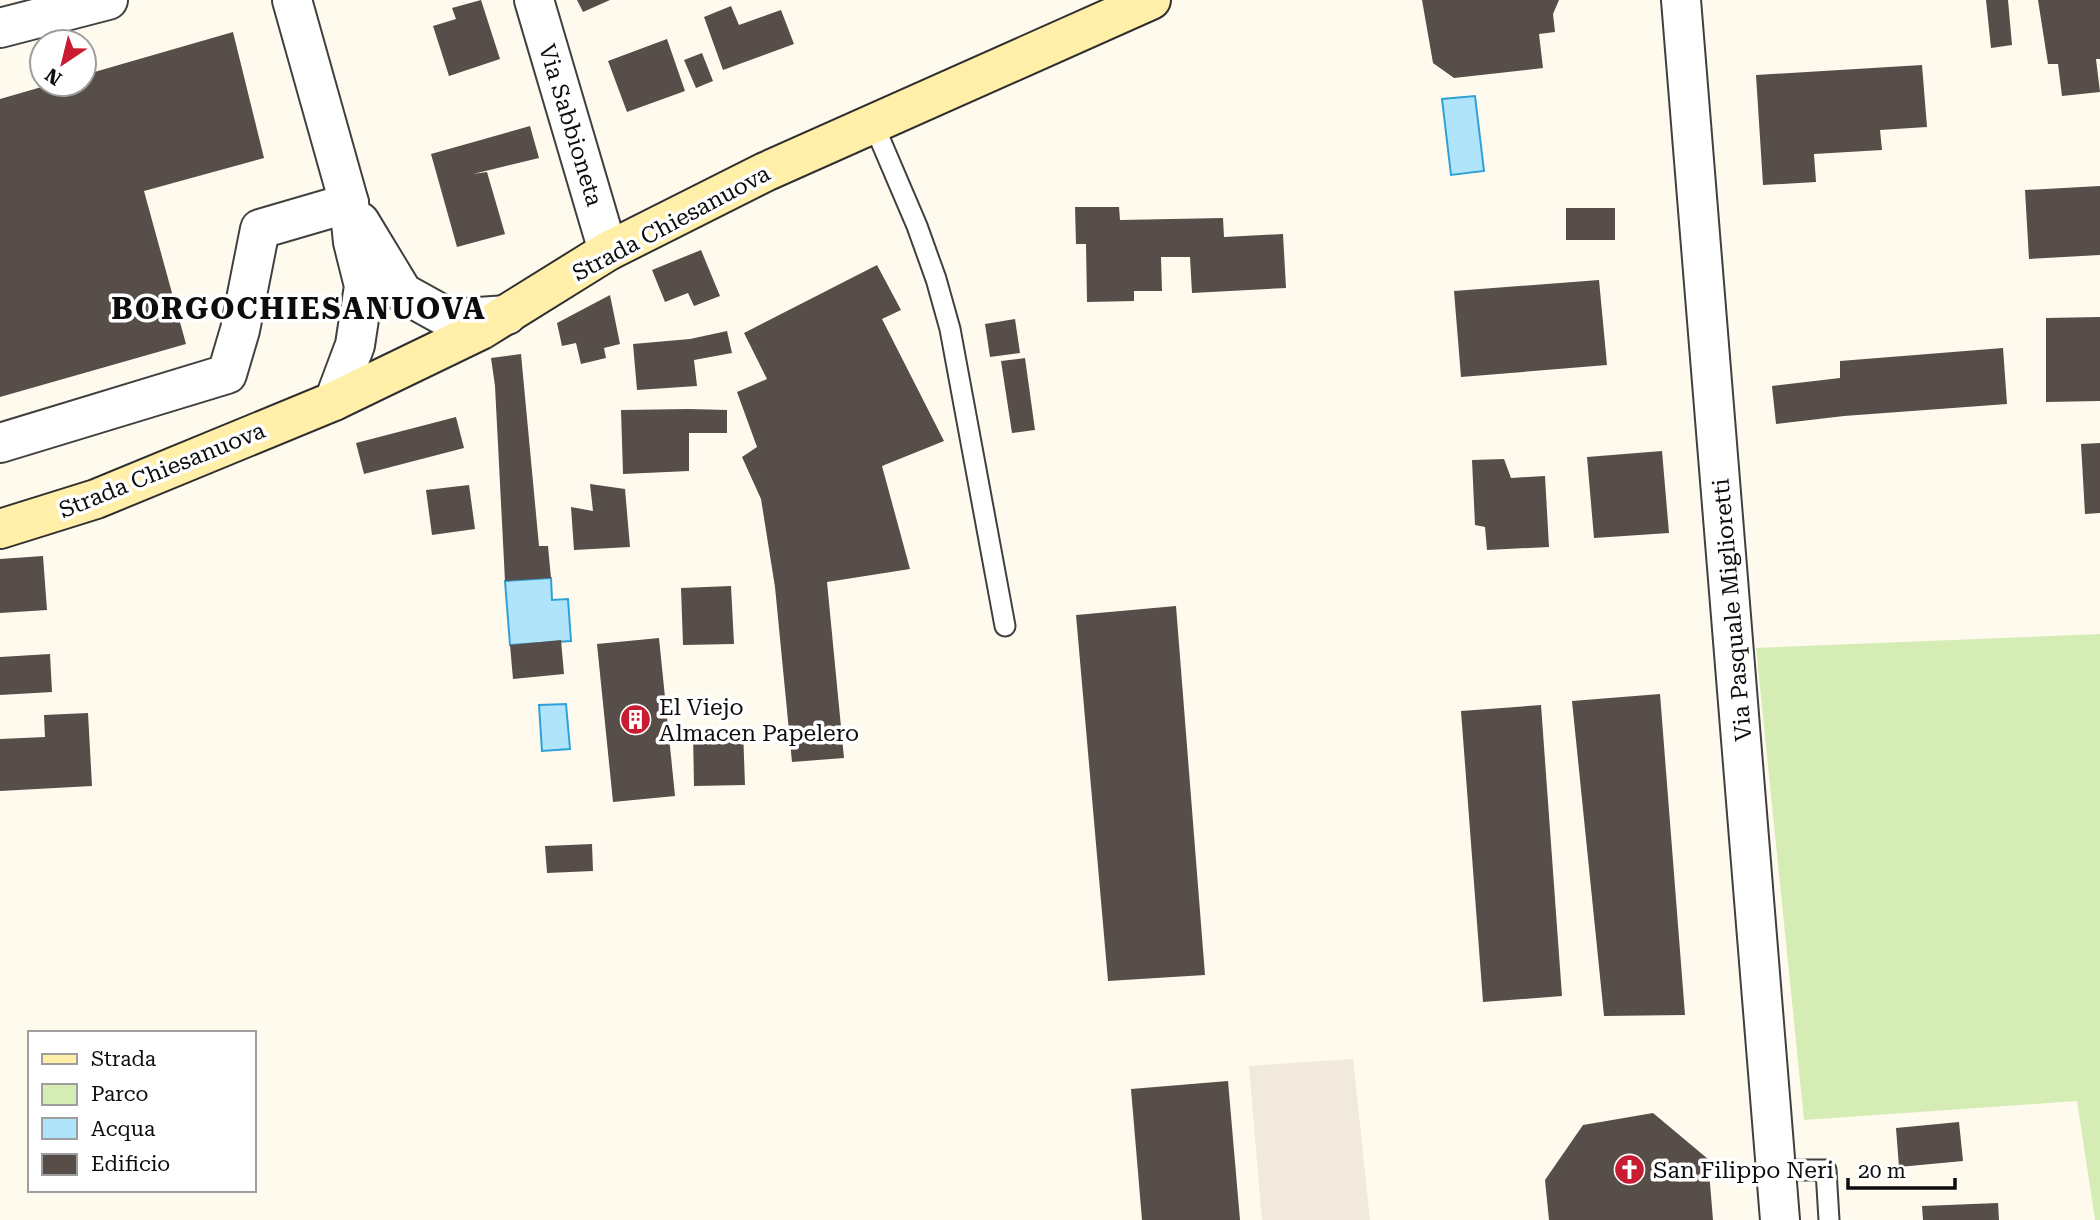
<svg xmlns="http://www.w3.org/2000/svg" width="2100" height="1220" font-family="'Roboto Serif',serif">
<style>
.green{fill:#d6ecb5}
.plaza{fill:#f0e9dc}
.water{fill:#afe4fa;stroke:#30a1d6;stroke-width:2}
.building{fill:#574d49}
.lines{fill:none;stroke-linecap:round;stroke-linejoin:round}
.service-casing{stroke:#404040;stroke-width:23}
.minor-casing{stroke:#404040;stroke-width:42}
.secondary-casing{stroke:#2f2f2f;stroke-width:42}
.service{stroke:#fff;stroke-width:19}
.minor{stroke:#fff;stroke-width:38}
.secondary{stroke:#ffefa9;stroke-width:38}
.labels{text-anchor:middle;stroke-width:7;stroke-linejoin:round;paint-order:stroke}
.street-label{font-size:23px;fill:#0d0d0d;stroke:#fff}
.poi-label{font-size:23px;fill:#0d0d0d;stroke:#fff;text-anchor:start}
.district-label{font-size:30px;font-weight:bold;letter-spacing:2px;fill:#0d0d0d;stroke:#fff}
</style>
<rect width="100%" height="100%" fill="#fffaee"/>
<path class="green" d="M2100,634V1220H2095L2077,1101L1804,1120L1756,648Z"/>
<path class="plaza" d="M1353,1059L1370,1220H1262L1249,1066Z"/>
<g class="water">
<path d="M1475,96L1484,171L1451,175L1442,99Z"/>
<path d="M551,578L552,600L568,599L571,641L510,645L505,581Z"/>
<path d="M566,704L570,749L542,751L539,705Z"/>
</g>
<g class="building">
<path d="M481,0L500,59L449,76L433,26L456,19L452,8Z"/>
<path d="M577,0H610L583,12Z"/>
<path d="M1422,0H1559L1553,14L1555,32L1539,34L1543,68L1454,78L1433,63Z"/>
<path d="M1986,0H2008L2012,45L1991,48Z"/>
<path d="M2038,0H2100V59H2096L2100,92L2062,96L2058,64H2048Z"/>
<path d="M731,6L739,25L781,10L794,44L723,70L704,17Z"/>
<path d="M233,32L264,158L144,191L186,344L0,397V99L52,84H84V75Z"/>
<path d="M667,39L685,91L627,112L608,61Z"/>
<path d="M702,53L713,81L696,88L684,60Z"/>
<path d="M1922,65L1927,127L1880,130L1882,150L1814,154L1816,182L1763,185L1756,75Z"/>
<path d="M530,126L539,158L473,174L487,172L505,234L457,247L431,154Z"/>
<path d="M2100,186V255L2029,259L2025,190Z"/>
<path d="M1075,207H1119L1120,220L1223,218L1224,237L1283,234L1286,288L1192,293L1190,257H1161L1162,291H1134V301L1087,302L1086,244H1076Z"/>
<rect x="1566" y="208" width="49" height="32"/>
<path d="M701,250L720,296L694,306L688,293L665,302L652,270Z"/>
<path d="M877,265L901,310L882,319L944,441L882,466L910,569L827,582L844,758L792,762L775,587L761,499L742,457L757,447L737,392L767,379L744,333Z"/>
<path d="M1599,280L1607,365L1461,377L1454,291Z"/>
<path d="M610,295L620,344L604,348L606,358L581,364L576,343L562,346L557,323Z"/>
<path d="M2100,317V401L2046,402V318Z"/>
<path d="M1015,319L1020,353L990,357L985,324Z"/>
<path d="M727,331L732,353L694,360L697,386L637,390L633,344L690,339Z"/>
<path d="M2003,348L2007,404L1844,416L1776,424L1772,386L1840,378V361Z"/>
<path d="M521,354L539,546H548L551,578L505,581L495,386L491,358Z"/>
<path d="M1025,358L1035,430L1012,433L1001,361Z"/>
<path d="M689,409L727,410V433H689V471L623,474L621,410Z"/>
<path d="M456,417L464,448L364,474L356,443Z"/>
<path d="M2100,443V513L2085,514L2081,444Z"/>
<path d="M1662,451L1669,533L1594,538L1587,457Z"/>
<path d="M1504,459L1511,478L1545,476L1549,547L1487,550L1485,527L1475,525L1472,460Z"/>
<path d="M590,484L625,489L630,547L574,550L571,507L593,511Z"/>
<path d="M469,485L475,529L432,535L426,490Z"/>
<path d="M43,556L47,610L0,613V559Z"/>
<path d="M731,586L734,644L683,645L681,588Z"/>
<path d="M1176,606L1205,975L1108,981L1076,615Z"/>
<path d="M659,638L675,796L613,802L597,644Z"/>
<path d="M561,640L564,674L513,679L510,645Z"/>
<path d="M50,654L52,692L0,695V657Z"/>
<path d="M1660,694L1685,1015L1604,1016L1572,701Z"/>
<path d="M1541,705L1562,996L1483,1002L1461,711Z"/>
<path d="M88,713L92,786L0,791V739L45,737L44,715Z"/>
<path d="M743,730L745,785L694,786L693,731Z"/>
<path d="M592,844L593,871L547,873L545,846Z"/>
<path d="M1228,1081L1240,1220H1142L1131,1089Z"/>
<path d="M1653,1113L1708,1159L1713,1220H1549L1545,1180L1583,1125Z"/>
<path d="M1959,1122L1963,1161L1899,1167L1896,1128Z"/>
<path d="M1998,1203L1999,1220H1923L1922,1206Z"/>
</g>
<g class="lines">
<defs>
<g id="service">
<path d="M873,123L917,226L936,279L950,329L1005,626"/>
<path d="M1777,1170H1826L1829,1220"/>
</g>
<g id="minor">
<path d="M292,0L349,203L353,242L364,286L355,345L334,401"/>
<path d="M534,0L608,251"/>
<path d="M1681,0L1780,1220"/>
<path d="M0,28L108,0"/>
<path d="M360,222L403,293L450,319L507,315"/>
<path d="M0,443L227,374L240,330L260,229L349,203"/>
</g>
<path id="secondary" d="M0,529L96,499L334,401L481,330L608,251L765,172L1151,0"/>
</defs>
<use href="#service" class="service-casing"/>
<use href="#minor" class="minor-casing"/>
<use href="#secondary" class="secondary-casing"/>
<use href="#service" class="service"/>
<use href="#minor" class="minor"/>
<use href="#secondary" class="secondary"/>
</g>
<defs>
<symbol id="building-disc" viewBox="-11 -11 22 22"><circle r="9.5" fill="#c71c31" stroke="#fff"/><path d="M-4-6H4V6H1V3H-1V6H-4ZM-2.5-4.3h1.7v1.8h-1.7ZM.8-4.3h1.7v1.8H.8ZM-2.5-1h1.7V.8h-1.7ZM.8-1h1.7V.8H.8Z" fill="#fff"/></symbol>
<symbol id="church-disc" viewBox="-11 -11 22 22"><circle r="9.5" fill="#c71c31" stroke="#fff"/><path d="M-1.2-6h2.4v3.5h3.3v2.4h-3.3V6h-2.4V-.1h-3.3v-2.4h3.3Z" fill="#fff"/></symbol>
</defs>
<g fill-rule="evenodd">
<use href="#building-disc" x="618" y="702" width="35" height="35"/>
<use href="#church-disc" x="1612" y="1152" width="35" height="35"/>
</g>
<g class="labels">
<g class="street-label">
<text transform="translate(571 125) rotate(73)" y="8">Via Sabbioneta</text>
<text transform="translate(671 223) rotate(-28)" y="8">Strada Chiesanuova</text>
<text transform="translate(162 470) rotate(-22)" y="8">Strada Chiesanuova</text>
<text transform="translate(1732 610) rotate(-95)" y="8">Via Pasquale Miglioretti</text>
</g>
<g class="poi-label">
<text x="659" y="715">El Viejo<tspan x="659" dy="26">Almacen Papelero</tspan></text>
<text x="1653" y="1178">San Filippo Neri</text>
</g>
<g class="district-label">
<text x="299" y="319">BORGOCHIESANUOVA</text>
</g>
</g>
<rect x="28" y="1031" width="228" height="161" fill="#ffffff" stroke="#9e9e9e" stroke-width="2"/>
<rect x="42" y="1054" width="35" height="10" fill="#ffefa9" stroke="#9e9e9e" stroke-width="2"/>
<text x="91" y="1066" font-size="21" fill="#0d0d0d">Strada</text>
<rect x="42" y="1084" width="35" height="21" fill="#d6ecb5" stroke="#9e9e9e" stroke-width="2"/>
<text x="91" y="1101" font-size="21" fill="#0d0d0d">Parco</text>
<rect x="42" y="1118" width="35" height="21" fill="#afe4fa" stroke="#9e9e9e" stroke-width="2"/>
<text x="91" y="1136" font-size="21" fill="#0d0d0d">Acqua</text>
<rect x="42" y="1154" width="35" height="21" fill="#574d49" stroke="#9e9e9e" stroke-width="2"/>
<text x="91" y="1171" font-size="21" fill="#0d0d0d">Edificio</text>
<g transform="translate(63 63) rotate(215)"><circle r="33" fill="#ffffff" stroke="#9e9e9e" stroke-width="2"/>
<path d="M0-5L12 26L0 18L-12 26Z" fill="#c71c31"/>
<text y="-10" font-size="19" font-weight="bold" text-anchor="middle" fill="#0d0d0d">N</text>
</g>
<path d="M1848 1178v10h107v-10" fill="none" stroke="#0d0d0d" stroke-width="3.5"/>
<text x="1858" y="1178" font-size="21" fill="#0d0d0d" stroke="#ffffff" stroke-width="5" paint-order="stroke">20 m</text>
</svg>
